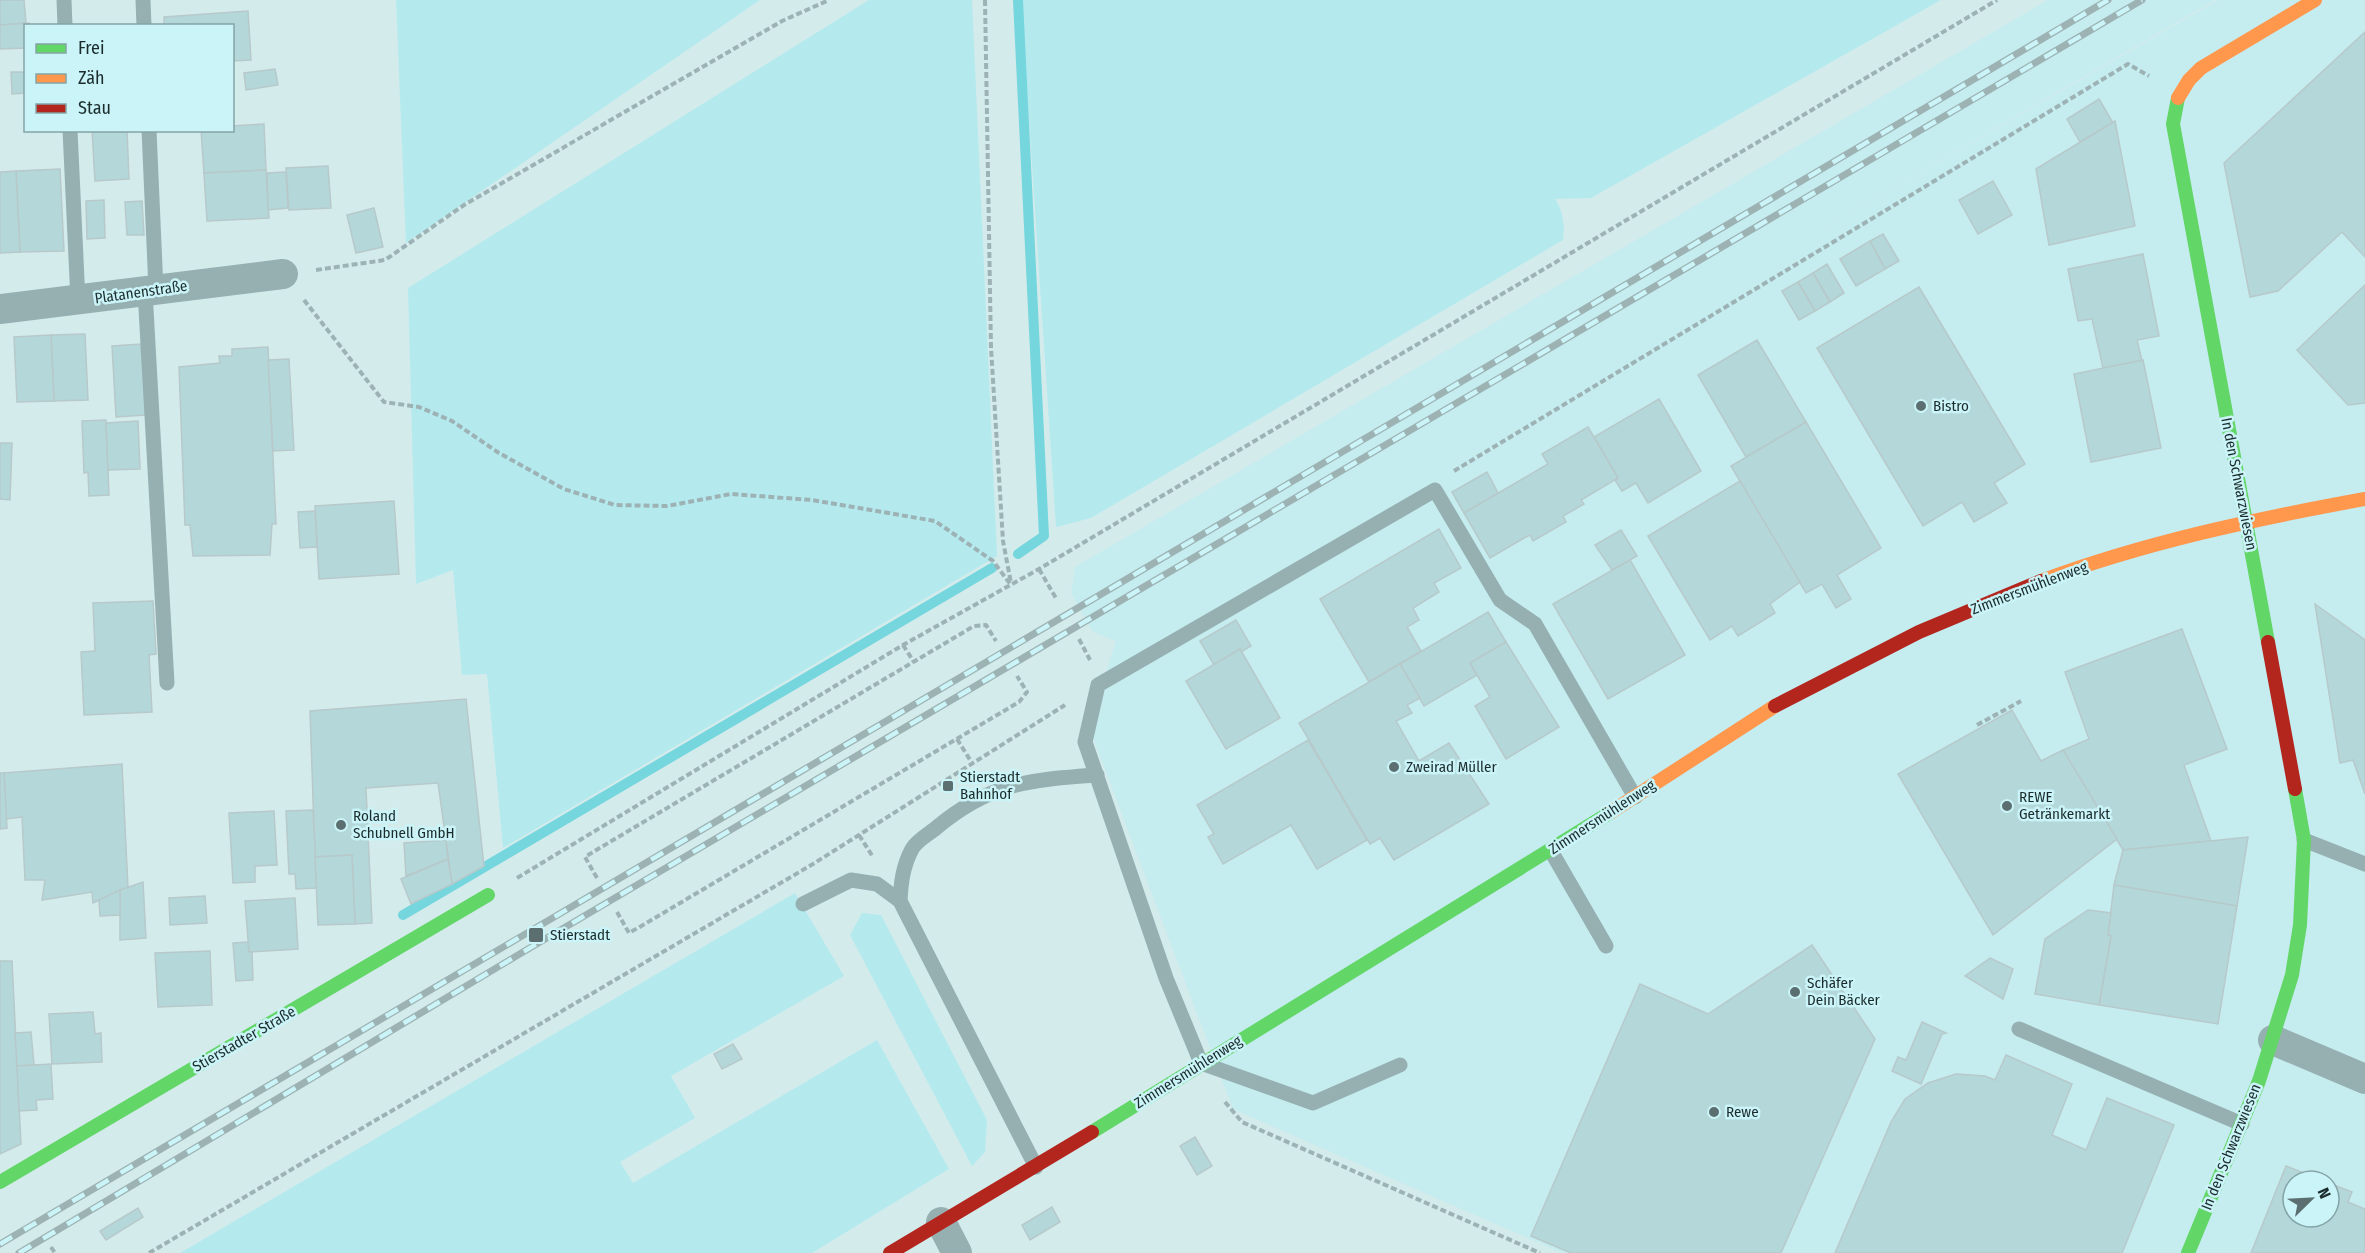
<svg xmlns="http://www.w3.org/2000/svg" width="2365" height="1253" font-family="'Fira Sans Condensed',sans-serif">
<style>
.built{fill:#c5ecef;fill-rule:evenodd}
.green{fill:#b4eaee}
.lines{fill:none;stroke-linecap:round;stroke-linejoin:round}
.stream{stroke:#75d6dd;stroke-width:10}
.building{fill:#b4d7d9;stroke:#b7c9ca;stroke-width:1.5}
.path{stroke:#9db2b4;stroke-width:4;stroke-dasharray:6 3;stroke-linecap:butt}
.lane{stroke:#96b0b2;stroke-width:15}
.street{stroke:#96b0b2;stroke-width:30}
.fast{stroke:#63d668;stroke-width:14}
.slow{stroke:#ff974d;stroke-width:14}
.jam{stroke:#b3261e;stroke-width:14}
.rail-casing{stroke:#9db2b3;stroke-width:7}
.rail{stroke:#caf4f7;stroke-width:4.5;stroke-dasharray:14;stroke-linecap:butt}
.poi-dot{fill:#5c6f70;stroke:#caf4f7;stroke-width:2}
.labels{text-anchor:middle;stroke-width:5;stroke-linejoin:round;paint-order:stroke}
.street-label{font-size:15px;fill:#1c2c2d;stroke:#caf4f7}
.poi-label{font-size:15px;fill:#1c2c2d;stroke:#caf4f7;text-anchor:start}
</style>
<rect width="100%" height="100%" fill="#d4ebec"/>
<path class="built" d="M2048,0H2215L1813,235L2218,0H2365V1253H1562L1233,1109L1089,727L1116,641L1093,632L1071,593L1075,567ZM2293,1181H2329V1217H2293Z"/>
<g class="green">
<path d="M396,0H760L406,243Z"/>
<path d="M869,0H972L997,556L503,848L487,674L462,675L453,570L416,584L408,288Z"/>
<path d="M1021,0H1941L1591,198L1555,199C1563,211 1565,225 1563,240L1091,518L1056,527Z"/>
<path d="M795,893L844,976L671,1076L695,1118L620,1162L633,1183L877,1040L949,1169L812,1253H180Z"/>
<path d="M862,913L881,915L987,1120L985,1152L972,1166L850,935Z"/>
</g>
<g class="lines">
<g class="stream">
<path d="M1018,554L1044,536L1018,0"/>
<path d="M403,915L992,568"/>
</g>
</g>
<g class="building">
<path d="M0,0H24L26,23L0,25Z"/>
<path d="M248,11L251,60L232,61V26H164V17Z"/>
<path d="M29,23V26H26V48L0,49V25Z"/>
<path d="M2365,32V257L2342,232L2278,291L2250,297L2224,163Z"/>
<path d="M275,69L278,85L246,90L244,73Z"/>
<path d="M11,72H26V93L12,94Z"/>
<path d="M2099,99L2113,123L2080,142L2067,119Z"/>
<path d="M2115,121L2135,226L2049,245L2036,169Z"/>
<path d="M264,124L266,170L204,173L201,130H232V126Z"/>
<path d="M92,130H127L129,179L95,181Z"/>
<path d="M328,166L331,208L289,210L286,168Z"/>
<path d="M60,169L64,251L20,252L16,171Z"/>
<path d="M266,170L269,218L207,221L204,173Z"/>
<path d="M16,171L20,252L0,253V172Z"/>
<path d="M286,172L288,208L268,210L267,173Z"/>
<path d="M1993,181L2012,215L1978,234L1959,200Z"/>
<path d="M104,200L105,238L87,239L86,201Z"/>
<path d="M142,201L144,235H127L125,202Z"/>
<path d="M374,208L383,247L356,253L347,215Z"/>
<path d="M1883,234L1899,261L1885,269L1870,241Z"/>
<path d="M1870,241L1885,269L1856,286L1840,259Z"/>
<path d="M2143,254L2159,336L2137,340L2142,361L2103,368L2092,319L2078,321L2068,269Z"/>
<path d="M1827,264L1844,293L1830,302L1813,273Z"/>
<path d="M1813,273L1830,302L1815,311L1798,282Z"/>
<path d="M1798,282L1815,311L1799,320L1782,291Z"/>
<path d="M2365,285V403L2348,405L2297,350Z"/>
<path d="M1919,287L2025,464L1994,483L2007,503L1974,522L1962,502L1923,526L1817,348Z"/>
<path d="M85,334L88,400L54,401L51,335Z"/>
<path d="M51,335L54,401L17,402L14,337Z"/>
<path d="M1757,340L1806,422L1746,457L1698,375Z"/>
<path d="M141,344L146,415L116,417L112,346Z"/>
<path d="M268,347L276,524H272L270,555L193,556L190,525H185L179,367L220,363L219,356H232V349Z"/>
<path d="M289,359L294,450L273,451L268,360Z"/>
<path d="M2143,360L2161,448L2091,462L2074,374Z"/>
<path d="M1659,399L1701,471L1648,503L1636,483L1622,491L1615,480L1618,478L1594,437Z"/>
<path d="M106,420L109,495L89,496L88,472L84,473L82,421Z"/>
<path d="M138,421L140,469L108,470L106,423Z"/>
<path d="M1806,422L1881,548L1837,575L1851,599L1836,608L1822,584L1806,593L1731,466Z"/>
<path d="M1588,427L1618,478L1581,500L1584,504L1563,516L1566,522L1533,541L1530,535L1524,538L1490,558L1464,513L1548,464L1542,454Z"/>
<path d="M0,443H12L10,500L0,499Z"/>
<path d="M1487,472L1498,493L1464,513L1452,492Z"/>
<path d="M1740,481L1800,582L1770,604L1775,613L1738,636L1732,626L1710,640L1648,536Z"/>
<path d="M394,501L399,574L319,579L315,506Z"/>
<path d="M315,511L317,547L300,548L298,512Z"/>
<path d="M1439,529L1461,568L1434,583L1439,592L1413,608L1419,620L1407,627L1421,651L1369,682L1320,599Z"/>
<path d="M1621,530L1637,556L1612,570L1595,545Z"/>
<path d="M1630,560L1685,655L1608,699L1553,604Z"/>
<path d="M153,601L156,654L149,655L152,712L84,715L81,652L95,651L93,603Z"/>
<path d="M2315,604L2365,640V794L2353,760L2340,763Z"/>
<path d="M1488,612L1506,642L1470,663L1477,675L1424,706L1400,664Z"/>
<path d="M1236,620L1251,646L1241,652L1240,649L1214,665L1200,641Z"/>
<path d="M2182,629L2227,749L2184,765L2211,841L2123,850L2063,750L2089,739L2065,672Z"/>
<path d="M1506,642L1559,727L1506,759L1475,706L1490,697L1470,663Z"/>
<path d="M1240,649L1280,718L1226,749L1186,681Z"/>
<path d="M1400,664L1420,698L1407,705L1412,713L1396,721L1419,761L1449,743L1489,804L1394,860L1380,838L1370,844L1299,723Z"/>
<path d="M466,699L484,866L452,884L438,783L366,788L372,923L355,924L352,855L315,857L310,711Z"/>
<path d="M2012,710L2041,761L2063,750L2117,839L1993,935L1898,774Z"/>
<path d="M1308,740L1367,840L1317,869L1291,825L1223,864L1208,837L1214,834L1197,805Z"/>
<path d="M122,764L128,888L93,903L92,892L42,900L45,880H25L22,817L6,819L4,773Z"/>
<path d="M0,773H4L7,828L0,829Z"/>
<path d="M313,810L317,888L296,889L295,874H289L286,811Z"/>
<path d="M274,811L277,865L255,866V882L233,883L229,813Z"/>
<path d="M2248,837L2237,906L2114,885L2123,850Z"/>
<path d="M446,840L448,859L406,876L404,843Z"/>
<path d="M352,855L355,924L318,925L315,857Z"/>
<path d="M448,859L452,884L411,904L401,879Z"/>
<path d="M143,882L146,938L120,940V890Z"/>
<path d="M2114,885L2237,906L2218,1024L2099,1005L2111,936L2108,935Z"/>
<path d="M120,890V915L100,916L99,900Z"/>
<path d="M205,896L207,923L170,925L169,898Z"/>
<path d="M295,898L298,949L249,952L245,901Z"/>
<path d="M2088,910L2111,913L2108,935L2111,936L2099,1005L2035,994L2045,939Z"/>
<path d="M248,942L249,952H252L253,980L236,981L233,943Z"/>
<path d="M1812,945L1875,1039L1781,1253H1571L1531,1236L1640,984L1708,1014Z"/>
<path d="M210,951L212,1005L158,1007L155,953Z"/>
<path d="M1990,958L2013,969L2003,999L1965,976Z"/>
<path d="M0,961H12L21,1144L0,1154Z"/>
<path d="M93,1012L95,1034L101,1033L102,1062L52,1064L49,1014Z"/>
<path d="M1922,1022L1946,1033L1942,1034L1921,1084L1892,1071L1898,1057L1906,1060Z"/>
<path d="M31,1032L34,1065L17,1066L15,1033Z"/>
<path d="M733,1044L742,1059L722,1069L714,1054Z"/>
<path d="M2006,1055L2072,1084L2052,1135L2086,1150L2107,1098L2174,1125L2122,1253H1835L1891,1122L1905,1099L1928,1083L1956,1074L1985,1076L1995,1080Z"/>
<path d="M51,1064L53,1099L36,1100L37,1110L19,1111L17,1066Z"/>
<path d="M1195,1137L1212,1166L1197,1175L1180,1146Z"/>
<path d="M2286,1166L2324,1181H2293V1217H2329V1183L2352,1192L2348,1202L2365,1209V1253H2251Z"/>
<path d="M1052,1207L1060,1222L1030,1240L1022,1225Z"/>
<path d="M138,1208L143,1217L106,1240L100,1231Z"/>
</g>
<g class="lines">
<g class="path">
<path d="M985,0L991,348L1003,541L1011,583"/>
<path d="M316,270L385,260L464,205L782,21L829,0"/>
<path d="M304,300L384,402L419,407L452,421L499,453L564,489L615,505L667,506L731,494L812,500L935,521L993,561L1011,585"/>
<path d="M1454,471L2128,64L2149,76"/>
<path d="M1039,569L1057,600"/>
<path d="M1079,639L1090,660"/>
<path d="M903,645L914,662"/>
<path d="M1977,725L2021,701"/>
<path d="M957,739L972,763"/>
<path d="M859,835L873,857"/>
<path d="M517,878L903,645L1039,569L1997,0"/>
<path d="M597,878L585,857L598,849L974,626L986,625L996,641"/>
<path d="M617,912L629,933L643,925L1019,702L1027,692L1017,676"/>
<path d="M1225,1102L1242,1122L1540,1253"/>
<path d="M51,1247L55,1253"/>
<path d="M149,1253L813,864L1065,705"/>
</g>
<g class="lane">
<path d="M64,0L65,26"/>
<path d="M143,0L144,26"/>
<path d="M70,130L78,301"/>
<path d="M149,130L156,290"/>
<path d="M145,291L167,683"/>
<path d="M2304,840L2365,864"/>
<path d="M1551,851L1606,946"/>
<path d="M900,901C901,882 903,866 912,849C917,840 929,834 936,828C991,782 1029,780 1097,775"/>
<path d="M803,904L851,880L877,884L900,901L1036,1167"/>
<path d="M2019,1029L2242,1124"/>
<path d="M1400,1065L1313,1103L1201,1063L1166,978L1085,742L1098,685L1435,490L1500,600L1535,624L1635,797"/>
</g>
<g class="street">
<path d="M0,309L283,274"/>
<path d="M2273,1040L2365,1079"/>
<path d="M941,1222L957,1253"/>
</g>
<g class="fast">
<path d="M2178,98L2173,124L2268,642"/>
<path d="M1092,1132L1611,812"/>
<path d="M0,1182L488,895"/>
<path d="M2188,1253L2259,1081L2292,975L2300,925L2304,840L2295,789"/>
</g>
<g class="slow">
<path d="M2178,98L2189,80L2201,68L2315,0"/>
<path d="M2041,581C2146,542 2255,519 2365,499"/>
<path d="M1611,812L1775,706"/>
</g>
<g class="jam">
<path d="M2268,642L2295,789"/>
<path d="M1775,706L1919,632L2041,581"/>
<path d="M890,1253L1092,1132"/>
</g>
<defs>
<g id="rail">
<path d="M0,1244L2108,0"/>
<path d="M19,1253L523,952L2142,0"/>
</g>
</defs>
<use href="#rail" class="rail-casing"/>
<use href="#rail" class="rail"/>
</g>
<g class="poi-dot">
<circle cx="1921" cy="406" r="6"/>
<circle cx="1394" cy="767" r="6"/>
<rect x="942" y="780" width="12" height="12" rx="3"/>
<circle cx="2007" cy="806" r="6"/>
<circle cx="341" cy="825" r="6"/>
<rect x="528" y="927" width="16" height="16" rx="3"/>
<circle cx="1795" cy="992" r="6"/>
<circle cx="1714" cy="1112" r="6"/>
</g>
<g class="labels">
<g class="street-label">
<text transform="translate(141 292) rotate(-8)" y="5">Platanenstraße</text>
<text transform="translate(2239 484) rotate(79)" y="5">In den Schwarzwiesen</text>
<text transform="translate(2029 588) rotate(-21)" y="5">Zimmersmühlenweg</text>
<text transform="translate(1602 817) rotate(-33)" y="5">Zimmersmühlenweg</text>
<text transform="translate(244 1039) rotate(-30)" y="5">Stierstadter Straße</text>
<text transform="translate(1188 1072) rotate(-32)" y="5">Zimmersmühlenweg</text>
<text transform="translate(2231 1147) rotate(-68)" y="5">In den Schwarzwiesen</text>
</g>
<g class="poi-label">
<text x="1933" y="411">Bistro</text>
<text x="1406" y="772">Zweirad Müller</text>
<text x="960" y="782">Stierstadt<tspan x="960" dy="17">Bahnhof</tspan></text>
<text x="2019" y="802">REWE<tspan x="2019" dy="17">Getränkemarkt</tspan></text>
<text x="353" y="821">Roland<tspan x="353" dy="17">Schubnell GmbH</tspan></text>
<text x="550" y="940">Stierstadt</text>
<text x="1807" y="988">Schäfer<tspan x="1807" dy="17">Dein Bäcker</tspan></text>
<text x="1726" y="1117">Rewe</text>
</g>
</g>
<rect x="24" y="24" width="210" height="108" fill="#caf4f7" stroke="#84a4a6" stroke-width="1.5"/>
<rect x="36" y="44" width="30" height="9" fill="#63d668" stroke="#84a4a6" stroke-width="1.5"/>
<text x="78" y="54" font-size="18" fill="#1c2c2d">Frei</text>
<rect x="36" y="74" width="30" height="9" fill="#ff974d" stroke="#84a4a6" stroke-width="1.5"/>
<text x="78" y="84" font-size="18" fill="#1c2c2d">Zäh</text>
<rect x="36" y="104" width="30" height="9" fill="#b3261e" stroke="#84a4a6" stroke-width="1.5"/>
<text x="78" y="114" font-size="18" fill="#1c2c2d">Stau</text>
<g transform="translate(2311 1199) rotate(66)"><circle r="28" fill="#caf4f7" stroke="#84a4a6" stroke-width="1.5"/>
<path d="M0-4.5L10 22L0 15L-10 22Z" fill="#5c6f70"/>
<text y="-9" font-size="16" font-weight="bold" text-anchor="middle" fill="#1c2c2d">N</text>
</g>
</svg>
